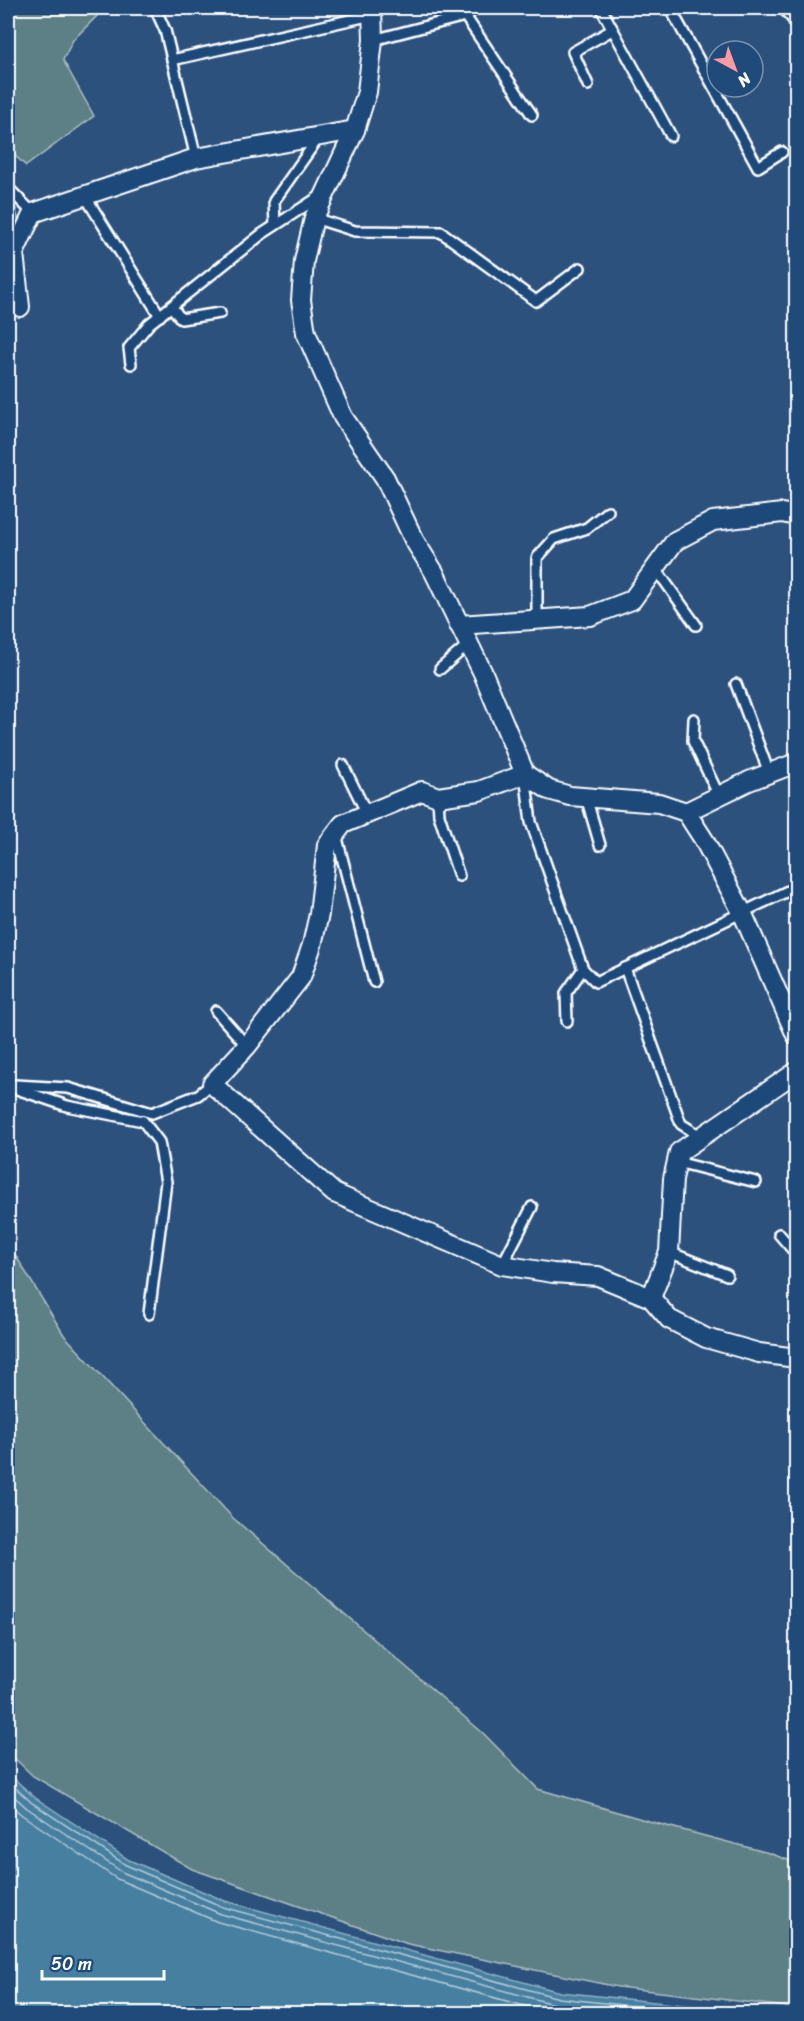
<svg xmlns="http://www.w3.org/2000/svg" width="804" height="2021" font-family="Sriracha,sans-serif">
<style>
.green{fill:#5c8086;stroke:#aec0c2;stroke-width:1.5}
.water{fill:#467fa0;stroke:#90b2c6;stroke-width:1.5}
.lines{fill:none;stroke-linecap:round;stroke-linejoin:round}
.shore{stroke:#b5ccd9;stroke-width:1.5}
.lane-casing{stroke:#fff;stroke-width:14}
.street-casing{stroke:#fff;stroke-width:22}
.lane{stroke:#1f4a7a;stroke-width:9}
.street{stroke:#1f4a7a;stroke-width:18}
</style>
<rect width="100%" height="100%" fill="#2d517d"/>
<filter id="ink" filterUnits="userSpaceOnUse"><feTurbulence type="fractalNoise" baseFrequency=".0167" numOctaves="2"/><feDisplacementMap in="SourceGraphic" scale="12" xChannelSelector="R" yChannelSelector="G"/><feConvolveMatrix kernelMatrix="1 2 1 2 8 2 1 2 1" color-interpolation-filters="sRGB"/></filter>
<g filter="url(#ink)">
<g class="green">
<path d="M8,8H105L73,40L63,60L94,116L26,166L8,149Z"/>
<path d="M8,178L23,239L27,294L8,306Z"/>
<path d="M8,1243L64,1335L233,1518L483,1733L538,1789L652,1822L769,1853L796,1863V2008L618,1987L408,1944L192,1869L33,1776L8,1752Z"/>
</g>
<path class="water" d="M8,1773L34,1797L129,1860L225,1901L560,1992L759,2013H8Z"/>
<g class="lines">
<g class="shore">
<path d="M8,1781L31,1802L126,1865L223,1907L559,1998L704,2014"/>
<path d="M8,1791L27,1808L122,1872L221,1914L557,2005L635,2014"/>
<path d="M8,1803L22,1815L117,1879L218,1922L554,2014"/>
</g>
<defs>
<g id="lane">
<path d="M155,8L165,30L196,158"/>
<path d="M601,8L671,136"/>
<path d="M670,8L758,167L782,152"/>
<path d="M783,8L796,23"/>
<path d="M465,16L532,115"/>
<path d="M373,40L465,16L476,8"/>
<path d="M172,60L372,15"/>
<path d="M588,85L573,52L612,30"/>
<path d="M8,188L33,213"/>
<path d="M85,196L160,316"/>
<path d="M314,218L355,231L441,232L536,301L580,268"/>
<path d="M275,225L274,201L319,137"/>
<path d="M172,307L181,319L220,313"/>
<path d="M131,364L129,348L149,324L262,234L322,195"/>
<path d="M656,569L696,625"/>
<path d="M537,620V558L554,539L587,528L608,511"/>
<path d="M440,669L469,644"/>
<path d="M736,684L769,773"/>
<path d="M694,719L693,741L719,796"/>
<path d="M343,765L367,814"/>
<path d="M525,774L531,822L583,969L596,982L796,887"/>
<path d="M438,797L439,815L459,876"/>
<path d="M586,797L600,845"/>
<path d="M336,834L374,982"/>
<path d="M625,968L681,1124L702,1137"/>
<path d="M216,1011L247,1046"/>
<path d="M567,1021L566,993L583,969"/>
<path d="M15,1085L68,1088L152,1113L198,1095L212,1084"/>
<path d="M8,1086L67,1106L143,1121L159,1142L166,1182L149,1314"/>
<path d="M677,1162L756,1182"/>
<path d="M779,1234L792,1249L796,1251"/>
<path d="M669,1252L727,1275"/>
<path d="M502,1265L532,1207"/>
</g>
<g id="street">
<path d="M372,8L373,40L367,92L355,130L314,218L304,261L301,300L306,333L343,417L385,478L414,540L434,572L483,673L525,774L549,790L570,796L659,803L686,812L704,840L742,912L796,1035"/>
<path d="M20,307L14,253L33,213L196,158L355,130"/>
<path d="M459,625L590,616L632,600L675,541L713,521L782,513L796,516"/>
<path d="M525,774L479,791L438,797L422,791L343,824L327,845L319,914L312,945L301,977L247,1046L212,1084L334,1193L502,1265L553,1273L598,1276L651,1298L669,1319L706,1338L759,1353L796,1358"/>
<path d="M686,812L749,781L796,763"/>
<path d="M651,1298L669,1252L673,1179L679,1152L796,1072"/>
</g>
</defs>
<use href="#lane" class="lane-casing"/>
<use href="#street" class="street-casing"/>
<use href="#lane" class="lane"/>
<use href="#street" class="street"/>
</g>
</g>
<rect width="804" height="2021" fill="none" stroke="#1f4a7a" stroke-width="30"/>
<rect x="15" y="15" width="774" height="1991" fill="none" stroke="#fff" stroke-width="2" filter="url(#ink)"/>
<g transform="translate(735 69) rotate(139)"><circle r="28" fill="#1f4a7a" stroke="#7992af" stroke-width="1.5"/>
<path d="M0-4.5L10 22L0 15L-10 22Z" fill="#ff9aa2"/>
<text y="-9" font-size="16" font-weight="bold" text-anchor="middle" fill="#ffffff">N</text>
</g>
<path d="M42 1970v9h122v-9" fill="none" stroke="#ffffff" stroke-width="3"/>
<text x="51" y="1970" font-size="18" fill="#ffffff" stroke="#1f4a7a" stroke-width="4.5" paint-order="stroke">50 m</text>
</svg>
